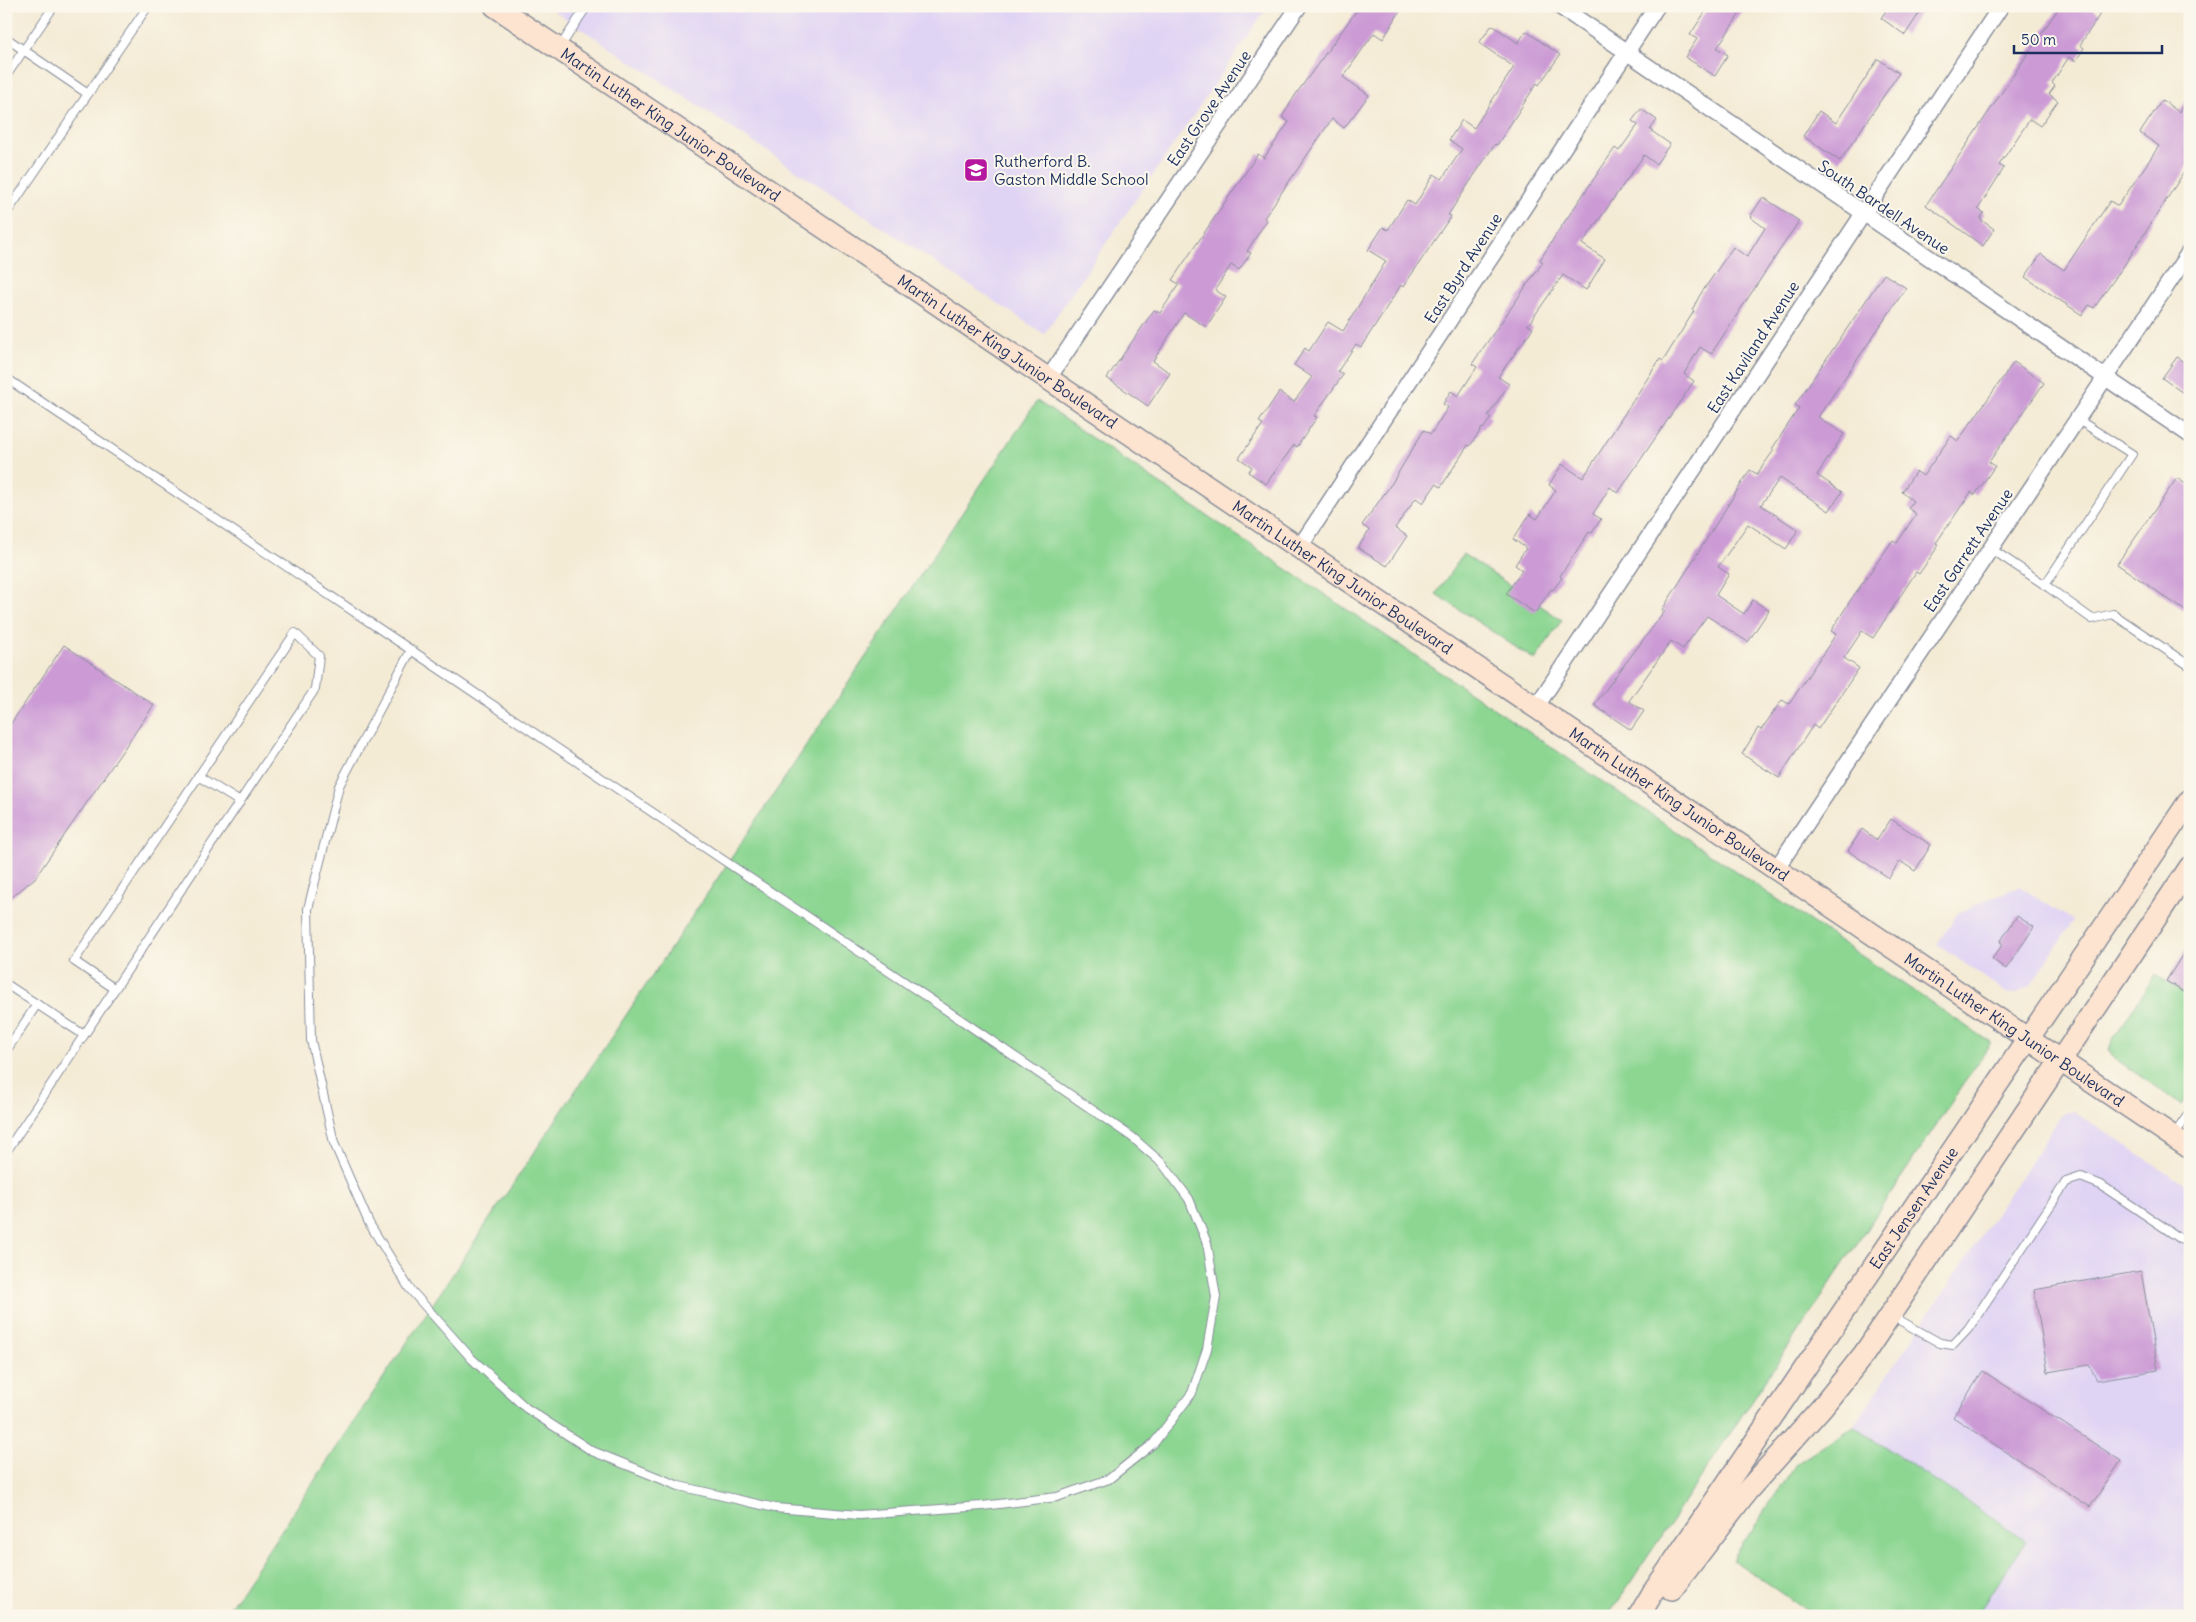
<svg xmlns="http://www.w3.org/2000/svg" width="2196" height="1622" font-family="Delius,sans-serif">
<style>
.built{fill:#e0d4f4}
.green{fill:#8cd692;stroke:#548278}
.building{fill:#cc9bd5}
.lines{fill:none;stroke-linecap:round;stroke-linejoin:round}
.lane-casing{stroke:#888d9a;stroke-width:10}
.street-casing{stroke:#888d9a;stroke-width:18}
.secondary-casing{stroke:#888d9a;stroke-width:24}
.lane{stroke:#fff;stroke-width:8}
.street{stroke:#fff;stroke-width:15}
.secondary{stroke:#fde4d0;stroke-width:21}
.labels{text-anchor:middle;stroke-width:4;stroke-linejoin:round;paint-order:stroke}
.street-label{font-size:16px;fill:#1b2f5e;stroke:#fbf7ec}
.poi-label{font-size:16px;fill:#1b2f5e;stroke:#fbf7ec;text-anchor:start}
</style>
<rect width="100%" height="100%" fill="#fbf7ec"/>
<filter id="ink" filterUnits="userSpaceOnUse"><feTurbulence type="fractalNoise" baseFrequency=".02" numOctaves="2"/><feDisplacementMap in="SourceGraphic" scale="10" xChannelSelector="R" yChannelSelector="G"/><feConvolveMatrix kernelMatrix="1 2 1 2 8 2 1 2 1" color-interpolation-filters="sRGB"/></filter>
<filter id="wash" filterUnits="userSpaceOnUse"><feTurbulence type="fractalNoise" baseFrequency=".0096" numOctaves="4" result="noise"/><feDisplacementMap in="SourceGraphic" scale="20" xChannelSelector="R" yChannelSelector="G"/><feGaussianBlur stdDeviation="1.12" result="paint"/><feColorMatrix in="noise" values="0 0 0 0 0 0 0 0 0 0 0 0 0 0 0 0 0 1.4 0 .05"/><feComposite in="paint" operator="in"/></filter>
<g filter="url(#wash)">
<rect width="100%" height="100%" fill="#f4ebd5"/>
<g class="built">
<path d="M547,6H1268L1044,334Z"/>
<path d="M2019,886L2073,921L2031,985L2019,993L2008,994L1937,944L1958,913Z"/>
<path d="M2074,1111L2190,1188V1616H1976L2026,1541L1854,1426L2061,1116L2067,1112Z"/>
</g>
<g class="green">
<path d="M1037,401L1991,1043L1608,1616H224Z"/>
<path d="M1463,554L1562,620L1535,660L1436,594Z"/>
<path d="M2155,975L2190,997V1094L2182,1105L2114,1058L2109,1050L2112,1041Z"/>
<path d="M1854,1426L2026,1541L1976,1616H1815L1732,1560L1796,1464Z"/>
</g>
<g id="blocks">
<g class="building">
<path d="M1360,6H1403L1383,39L1374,33L1343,77L1369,95L1344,128L1332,119L1264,218L1267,220L1247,251L1251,253L1239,270L1231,265L1215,290L1226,297L1206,327L1184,313L1153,361L1170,373L1148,406L1107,378L1154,310L1160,313L1179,284L1172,280L1258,154L1264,158L1289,122L1282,117L1296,94Z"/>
<path d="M1709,6H1745L1717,48L1728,55L1715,76L1685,57L1697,39L1690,35Z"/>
<path d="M1889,6H1924L1905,35L1881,18Z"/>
<path d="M2060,6H2088L2100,14L2080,45L2084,48L2076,61L2069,57L2052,83L2055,86L2049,94L2058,101L2040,126L2030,119L1999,165L2004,168L1978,209L1984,213L1980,219L1994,229L1983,246L1926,205Z"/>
<path d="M1492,25L1518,43L1526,31L1560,55L1539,85L1537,83L1497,145L1495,144L1448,215L1451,216L1403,287L1401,285L1361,347L1356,344L1338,371L1343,375L1314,416L1317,417L1297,447L1294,445L1266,484L1248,472L1252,467L1239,458L1263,424L1259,422L1279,392L1294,402L1312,377L1294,365L1305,348L1309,351L1328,322L1343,331L1386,261L1368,250L1383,227L1388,230L1407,200L1415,205L1434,174L1442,179L1462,149L1449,140L1462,120L1474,128L1514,67L1479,43Z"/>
<path d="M1878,59L1899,73L1840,161L1803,136L1819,111L1836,123Z"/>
<path d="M2190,94V163L2125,264L2094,308L2089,305L2082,315L2025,277L2041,254L2064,270L2110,201L2118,206L2159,146L2140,133L2162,100L2179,112Z"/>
<path d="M1641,109L1657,120L1650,130L1670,144L1656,164L1644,155L1582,244L1605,259L1586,290L1563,275L1528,325L1533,328L1498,377L1509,384L1488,416L1491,418L1483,429L1482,428L1470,446L1468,445L1441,487L1436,484L1423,503L1416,498L1395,528L1407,536L1387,566L1358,548L1369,530L1362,525L1392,483L1424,430L1431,434L1448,407L1443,404L1451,391L1458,396L1477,367L1472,364L1543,262L1540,260L1559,230L1615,148L1619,151L1638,125L1632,121Z"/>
<path d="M1763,197L1799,221L1711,354L1700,347L1684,374L1694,381L1618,493L1610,487L1593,514L1601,519L1592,533L1589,532L1560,576L1562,578L1553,590L1551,589L1535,613L1506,594L1522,570L1515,565L1526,548L1513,539L1530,514L1537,519L1556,490L1549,485L1562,464L1583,478L1660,359L1663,361L1694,311L1692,310L1700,295L1733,247L1747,257L1765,228L1750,217Z"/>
<path d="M1884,274L1906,288L1818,417L1844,434L1817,475L1842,492L1829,511L1780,478L1761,505L1798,530L1786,549L1748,524L1718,567L1729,574L1716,595L1744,614L1753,600L1769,610L1748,642L1707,616L1683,649L1671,641L1629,701L1644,711L1631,730L1594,705L1665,611L1662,610L1750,470L1757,474L1774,450L1772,449L1799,408L1795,405Z"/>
<path d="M2177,357L2190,367V398L2162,378Z"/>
<path d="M2014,362L2044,383L1989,462L1995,466L1975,495L1971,492L1936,543L1939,545L1919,574L1916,572L1873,638L1862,631L1844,658L1859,668L1818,729L1813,725L1779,778L1742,754L1758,728L1761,730L1782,700L1789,704L1836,634L1831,631L1852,598L1893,540L1897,543L1916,514L1908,508L1913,501L1902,492L1916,471L1923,476L1951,436L1958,441Z"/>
<path d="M2177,478L2190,487V614L2117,564Z"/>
<path d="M64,645L154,705L35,878L6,902V731Z"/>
<path d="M1891,819L1931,845L1915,871L1900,861L1889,878L1848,851L1862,829L1877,840Z"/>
<path d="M2017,916L2034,927L2006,969L1992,959L2003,944L2000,942Z"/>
<path d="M2190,943V996L2166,981Z"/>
<path d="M2141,1271L2158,1370L2097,1380L2089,1365L2048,1372L2034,1290Z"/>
<path d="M1983,1371L2121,1461L2090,1507L1953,1417Z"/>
</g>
</g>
</g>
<g filter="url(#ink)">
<use href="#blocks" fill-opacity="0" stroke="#888d9a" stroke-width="1"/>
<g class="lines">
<defs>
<g id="lane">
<path d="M6,38L88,94"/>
<path d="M560,47L587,6"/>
<path d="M6,76L54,6"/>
<path d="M6,214L148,6"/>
<path d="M6,378L52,409L411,650L970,1026L1132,1137L1163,1164L1189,1199L1207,1243L1216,1297L1207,1349L1192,1393L1154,1443L1109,1479L1057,1497L982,1506L859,1515L775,1508L679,1486L592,1451L526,1408L472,1359L409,1288L369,1223L334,1143L311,1040L308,909L339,786L411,650"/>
<path d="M1990,548L2045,585L2132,454L2077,419"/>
<path d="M2045,585L2092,619L2113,614L2190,666"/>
<path d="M198,776L240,802"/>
<path d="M6,984L84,1035"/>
<path d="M6,1051L37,1004"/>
<path d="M2174,1135L2190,1112"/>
<path d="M6,1152L315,689L319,656L295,633L74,961L115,989"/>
<path d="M1892,1316L1940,1343L1953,1345L1968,1329L2066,1182L2081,1177L2101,1185L2190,1245"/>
</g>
<g id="street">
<path d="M1559,6L2190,435"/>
<path d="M1048,379L1299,6"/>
<path d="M1299,548L1657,6"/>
<path d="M1536,707L2001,6"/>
<path d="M1776,869L2190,251"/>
</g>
<g id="secondary">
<path id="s1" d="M495,6L2190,1148"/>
<path d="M1672,1589L1747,1491L1822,1407L1864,1354L2190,867"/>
<path id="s2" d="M1639,1616L1652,1594L2190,800"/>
</g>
</defs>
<use href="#lane" class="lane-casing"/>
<use href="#street" class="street-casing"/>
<use href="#secondary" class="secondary-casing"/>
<use href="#lane" class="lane"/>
<use href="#street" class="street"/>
<use href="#secondary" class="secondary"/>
</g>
</g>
<defs>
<symbol id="school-square" viewBox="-11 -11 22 22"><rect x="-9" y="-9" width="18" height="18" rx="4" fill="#b5179e" stroke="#fbf7ec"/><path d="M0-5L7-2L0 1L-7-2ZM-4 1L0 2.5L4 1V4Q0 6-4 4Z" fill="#fff"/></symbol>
</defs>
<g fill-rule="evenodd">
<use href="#school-square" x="962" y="156" width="28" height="28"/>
</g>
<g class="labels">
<g class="street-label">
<text transform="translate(1209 108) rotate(-56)" y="6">East Grove Avenue</text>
<text dy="6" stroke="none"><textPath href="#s1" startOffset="212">Martin Luther King Junior Boulevard</textPath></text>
<text transform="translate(1884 207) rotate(34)" y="6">South Bardell Avenue</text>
<text transform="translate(1463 268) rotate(-57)" y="6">East Byrd Avenue</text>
<text transform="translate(1753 347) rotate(-57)" y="6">East Kaviland Avenue</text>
<text dy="6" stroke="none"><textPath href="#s1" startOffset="618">Martin Luther King Junior Boulevard</textPath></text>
<text transform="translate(1968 550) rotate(-56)" y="6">East Garrett Avenue</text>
<text dy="6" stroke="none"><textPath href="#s1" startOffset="1022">Martin Luther King Junior Boulevard</textPath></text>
<text dy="6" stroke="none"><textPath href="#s1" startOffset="1428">Martin Luther King Junior Boulevard</textPath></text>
<text dy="6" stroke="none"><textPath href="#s1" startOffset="1832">Martin Luther King Junior Boulevard</textPath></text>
<text dy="6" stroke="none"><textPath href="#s2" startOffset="492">East Jensen Avenue</textPath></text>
</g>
<g class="poi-label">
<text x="994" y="167">Rutherford B.<tspan x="994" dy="18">Gaston Middle School</tspan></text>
</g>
</g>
<rect width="2196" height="1622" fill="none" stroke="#fbf7ec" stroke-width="25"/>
<path d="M2014 45v8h148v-8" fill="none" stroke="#1b2f5e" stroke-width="2.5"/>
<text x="2021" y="45" font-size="15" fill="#1b2f5e" stroke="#fbf7ec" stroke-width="4" paint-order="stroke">50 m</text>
</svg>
